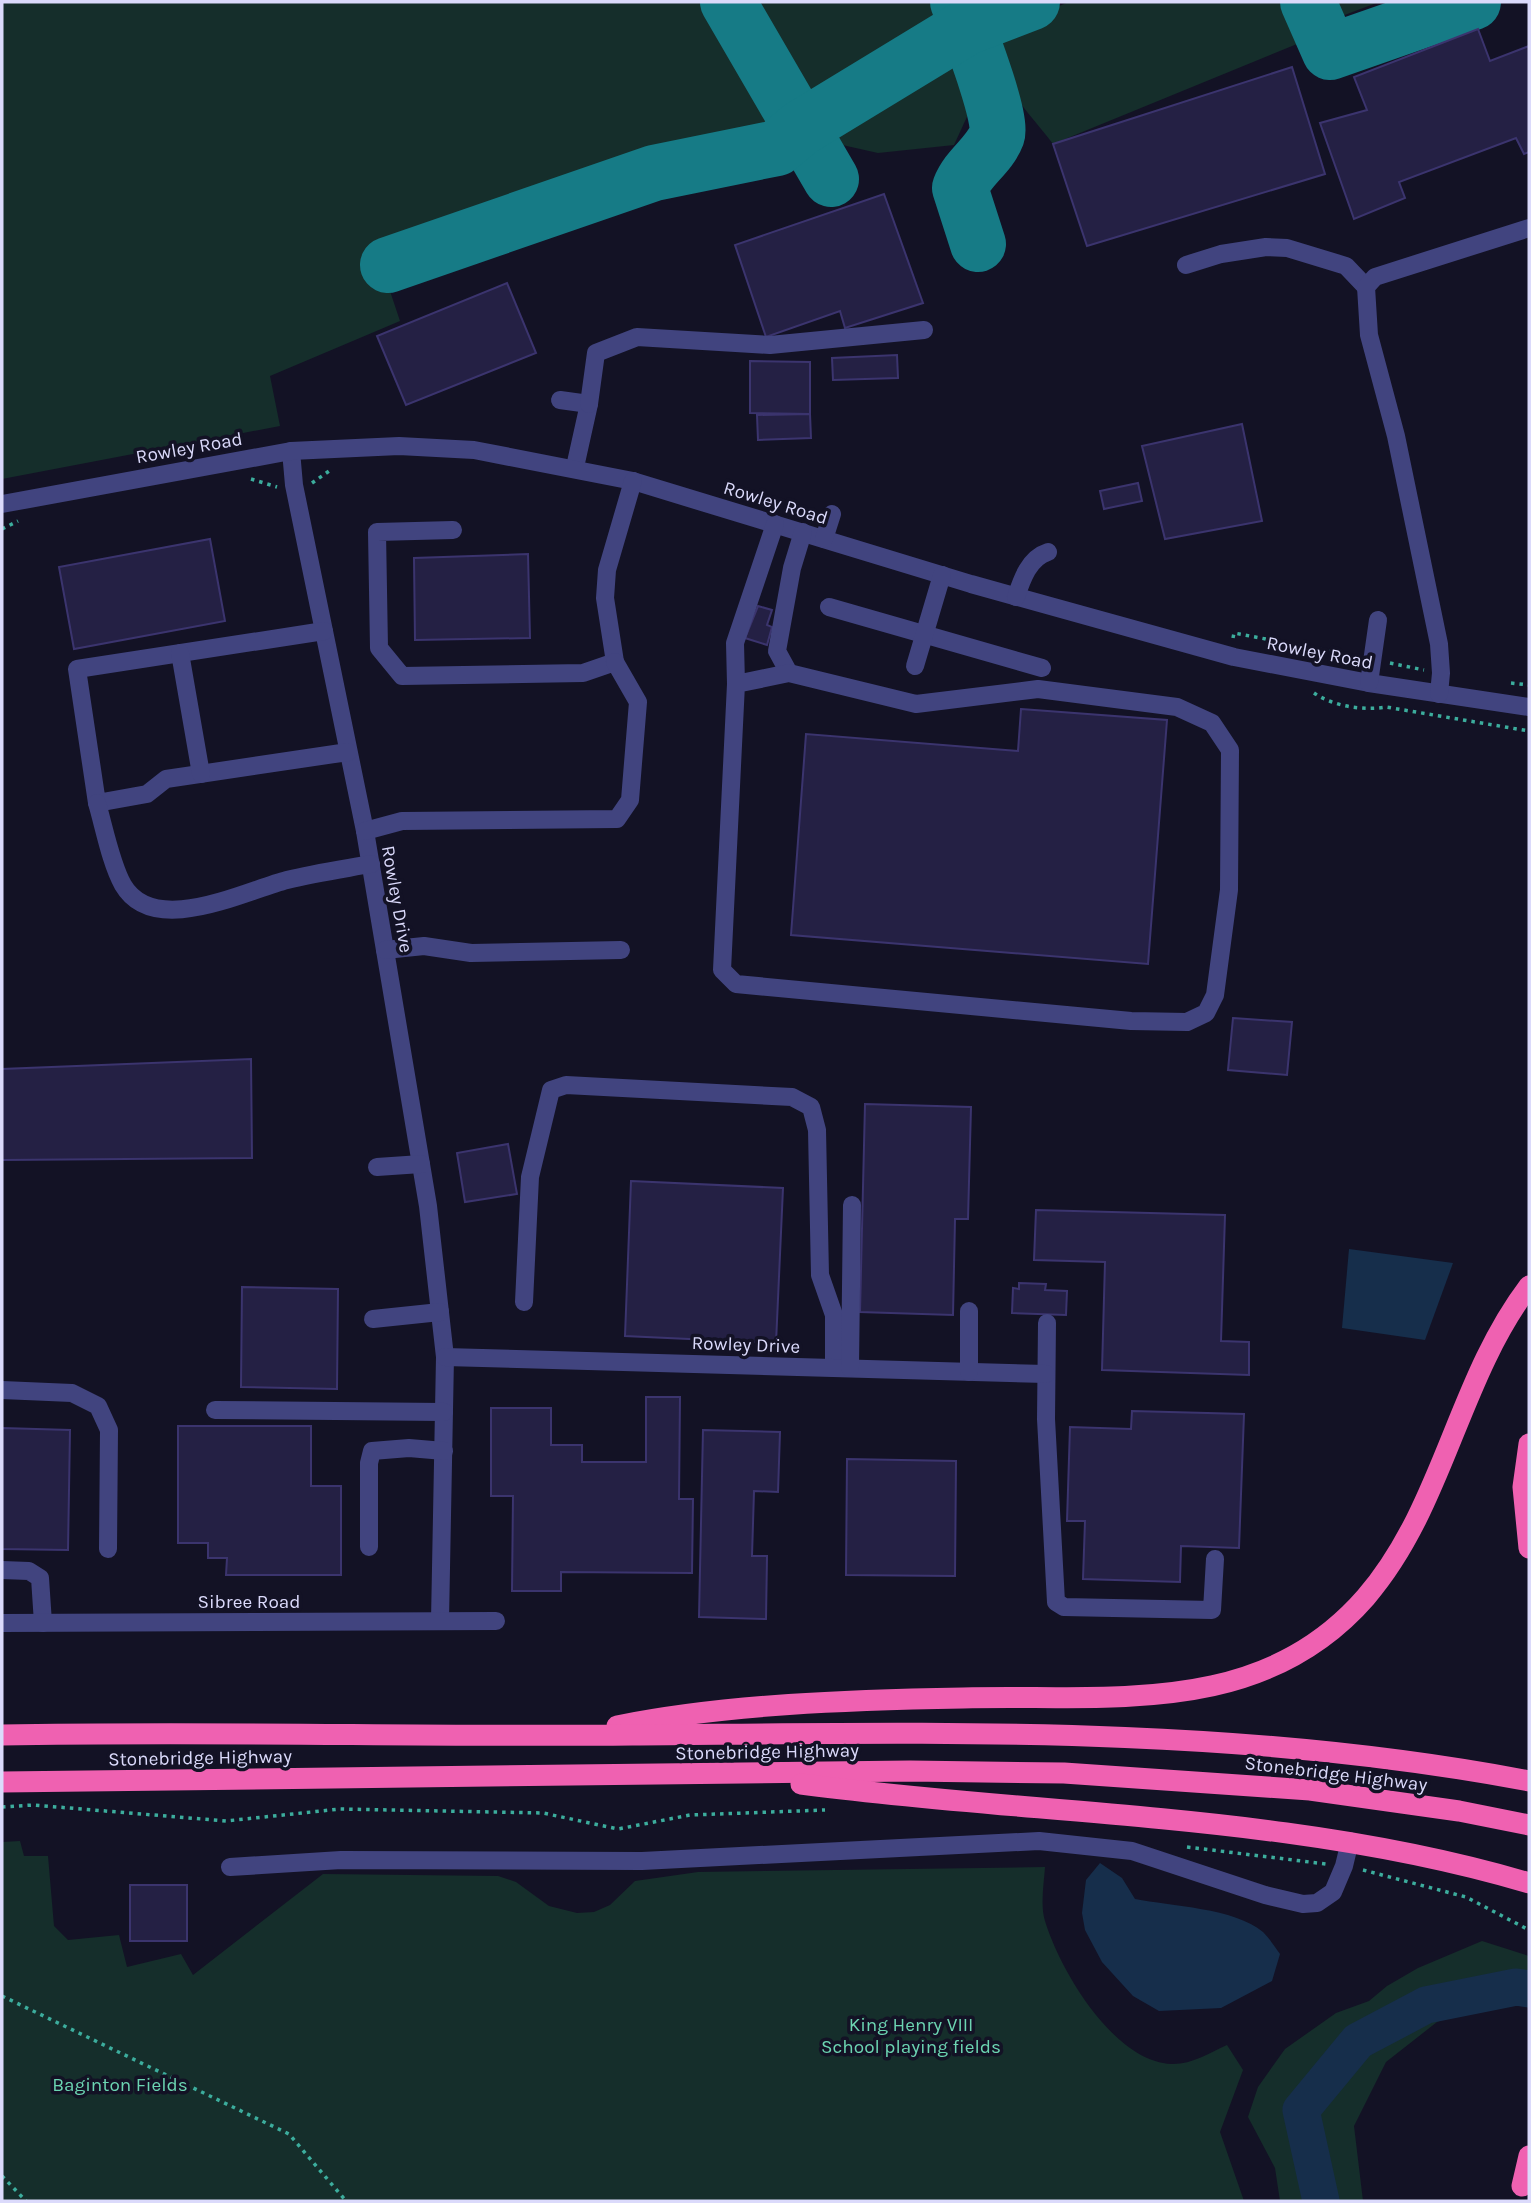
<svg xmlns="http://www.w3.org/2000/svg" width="1531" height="2203" font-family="Karla,sans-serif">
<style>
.green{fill:#152e2b}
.water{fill:#162e4b}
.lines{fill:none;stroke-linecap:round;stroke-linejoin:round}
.river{stroke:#162e4b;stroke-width:37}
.taxiway{stroke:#167b86;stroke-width:56}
.building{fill:#242044;stroke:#3b346e;stroke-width:2}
.path{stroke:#3cad9d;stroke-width:3.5;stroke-dasharray:3.5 5;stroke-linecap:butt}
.minor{stroke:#41447f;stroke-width:18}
.highway{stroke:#ef61b1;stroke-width:21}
.labels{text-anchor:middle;stroke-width:7;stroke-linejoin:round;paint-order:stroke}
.street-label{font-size:19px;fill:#dbdafb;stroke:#131225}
.park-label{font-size:19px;fill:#6cd5b2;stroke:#131225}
</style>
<rect width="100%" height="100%" fill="#131225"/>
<g class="green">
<path d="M2,2H715L778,107L767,122L377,252L400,321L270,376L280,426L2,479Z"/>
<path d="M745,2H935L971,108L954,145L878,153L829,142Z"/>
<path d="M1069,2H1280L1297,44L1053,144C1027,109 984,74 1006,27Z"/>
<path d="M1326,2H1379L1334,19Z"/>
<path d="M20,1841L24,1856H48L54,1926L68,1940L119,1935L127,1967L181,1954L193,1975L323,1874L498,1876L516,1882L549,1906L577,1913L594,1912L610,1905L635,1881L698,1872L1045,1867C1044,1883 1040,1905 1045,1921C1060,1970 1113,2061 1171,2064C1191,2065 1209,2053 1227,2045L1243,2070L1220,2132L1244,2201H2V1842Z"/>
<path d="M1482,1941L1529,1956V1988L1506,1994L1437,2022L1386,2062L1354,2126L1363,2201H1280L1275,2168L1248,2117L1258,2087L1285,2049L1336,2013L1369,2001L1387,1986L1418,1968Z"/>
</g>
<g class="water">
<path d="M1349,1249L1453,1263L1425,1340L1342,1328Z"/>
<path d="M1100,1863L1122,1878L1135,1899C1170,1906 1235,1908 1263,1932C1269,1938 1275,1947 1280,1954L1272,1981L1221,2008L1159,2011L1133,1996L1102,1962L1085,1930L1082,1913L1086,1880Z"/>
</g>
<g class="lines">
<path class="river" d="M1321,2201L1301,2110L1358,2041L1426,2005L1516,1987L1529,1989"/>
<g class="taxiway">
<path d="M728,2L831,179"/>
<path d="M958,2C966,24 1003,118 997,135C989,156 968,167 960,188L978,244"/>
<path d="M1308,2L1330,52L1473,2"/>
<path d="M388,265L654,173L777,148L801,128L967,27L1032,2"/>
</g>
</g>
<g class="building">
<path d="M1478,29L1490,61L1529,46V152L1524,154L1516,138L1399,182L1405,198L1354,219L1320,123L1367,110L1354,77Z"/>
<path d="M1292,67L1325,174L1087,246L1053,144Z"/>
<path d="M884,194L923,303L845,328L840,311L766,337L735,245Z"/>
<path d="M507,283L536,353L406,405L377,336Z"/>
<path d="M897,355L898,378L833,380L832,358Z"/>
<path d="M750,361L810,362V414L750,413Z"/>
<path d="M810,414L811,438L758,440L757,415Z"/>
<path d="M1242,424L1262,521L1165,539L1142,446Z"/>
<path d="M1138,483L1142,501L1104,509L1100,491Z"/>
<path d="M210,539L225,621L74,649L59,567Z"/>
<path d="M528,554L530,638L415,640L414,558Z"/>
<path d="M758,606L772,610L767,625L772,627L767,645L745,638Z"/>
<path d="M1021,709L1167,720L1148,964L791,935L806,734L1018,751Z"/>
<path d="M1233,1018L1292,1022L1287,1075L1228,1070Z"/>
<path d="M251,1059L252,1158L2,1160V1069Z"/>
<path d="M865,1104L971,1107L968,1219H955L953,1315L860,1312Z"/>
<path d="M508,1144L517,1194L465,1202L457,1153Z"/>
<path d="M631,1181L783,1188L776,1343L625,1336Z"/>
<path d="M1036,1210L1225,1215L1221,1341L1249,1342V1375L1102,1370L1105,1262L1034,1260Z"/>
<path d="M1019,1283L1046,1284L1045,1290L1067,1291L1066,1315L1012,1313L1013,1288L1019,1289Z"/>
<path d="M242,1287L338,1289L337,1389L241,1387Z"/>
<path d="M646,1397H680L679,1499H693L692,1573L561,1572V1591H512L513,1496H491V1408H551V1445H582V1462H646Z"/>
<path d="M1132,1411L1244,1414L1239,1548L1181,1546L1180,1582L1083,1579L1085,1521H1067L1070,1427L1131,1429Z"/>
<path d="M178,1426H311V1486H341V1575H226L227,1558H208V1543H178Z"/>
<path d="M2,1428L70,1430L68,1550L2,1549Z"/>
<path d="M703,1430L780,1432L778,1492L754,1491L752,1556H767L766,1619L699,1617Z"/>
<path d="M847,1459L956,1461L955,1576L846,1575Z"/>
<rect x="130" y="1885" width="57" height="56"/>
</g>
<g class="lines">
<g class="path">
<path d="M251,479L277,487"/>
<path d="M312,483L332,469"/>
<path d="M2,529L18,521"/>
<path d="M1233,638L1234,633L1355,656"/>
<path d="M1390,663L1424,670"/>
<path d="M1511,683L1529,685"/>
<path d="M1314,693C1333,706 1363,711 1386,707L1529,731"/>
<path d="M2,1807L33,1805L226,1821L340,1809L543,1813L618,1829L690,1815L825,1810"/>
<path d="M1187,1847L1326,1864"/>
<path d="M1363,1870L1466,1897L1529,1930"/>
<path d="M2,1996L289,2134L346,2201"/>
<path d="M2,2176L26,2201"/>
</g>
<g class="minor">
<path d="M1186,265L1221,254L1266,247L1287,248L1346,266L1366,287"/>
<path d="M560,400L589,404L575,467"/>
<path d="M589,404L596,353L637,337L770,345L924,330"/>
<path d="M291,451L294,485L365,831L428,1206L445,1357L440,1621"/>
<path d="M2,504L291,451L399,446L474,450L633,481L971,584L1234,657L1369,683L1529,707"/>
<path d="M453,530L377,532L379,648L402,676L583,673L615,662L605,598L607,570L633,481"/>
<path d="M824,539L832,514"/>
<path d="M1016,597C1022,579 1029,558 1048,552"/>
<path d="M829,607L1042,668"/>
<path d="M324,631L77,669L97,803L147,794L166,779L348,752"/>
<path d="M180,653L201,774"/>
<path d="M915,666L942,575"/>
<path d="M789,673L777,651L792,568L803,532"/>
<path d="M1369,683L1378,620"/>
<path d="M736,684L789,673L916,704L1038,689L1177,707L1212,723L1230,750L1229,890L1215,995L1206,1013L1187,1022L1131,1021L736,984L722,970L736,684L735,643L775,524"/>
<path d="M1439,694L1441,673L1439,644L1396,436L1369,335L1366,287L1375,277L1529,228"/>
<path d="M97,803C104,827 111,864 123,885C154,938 244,891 287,880C314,873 343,869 371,864"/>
<path d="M365,831L402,821L617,819L630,800L638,702L615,662"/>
<path d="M385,950L424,946L471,953L621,950"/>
<path d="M377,1167L421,1164"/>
<path d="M524,1302L530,1177L551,1090L566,1085L792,1097L811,1107L817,1130L820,1275L834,1315V1368"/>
<path d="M373,1319L440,1312"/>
<path d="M1047,1323L1046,1419L1056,1602L1064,1607L1212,1610L1215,1559"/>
<path d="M445,1357L1046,1374"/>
<path d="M850,1368L852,1205"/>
<path d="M969,1372V1311"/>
<path d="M2,1390L72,1393L98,1406L109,1430L108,1549"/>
<path d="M215,1410L444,1412"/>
<path d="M369,1547V1463L372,1451L409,1448L444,1451"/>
<path d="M2,1570L29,1571L40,1578L43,1623"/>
<path d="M2,1623L496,1621"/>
<path d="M230,1867L341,1860L642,1861L1039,1841L1132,1851L1265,1895L1303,1904L1317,1903L1333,1892L1344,1866L1350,1841"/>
</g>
<g class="highway">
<path d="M1529,1444L1523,1487L1529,1548"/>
<path d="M617,1726C726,1704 851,1700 963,1698C1107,1694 1260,1719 1366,1597C1444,1506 1457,1381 1529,1286"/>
<path d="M2,1735C212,1731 422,1737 632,1735C932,1733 1233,1724 1529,1781"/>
<path d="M2,1782L910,1771L1064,1773L1310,1790L1459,1811L1529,1825"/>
<path d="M801,1784C1043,1816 1293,1813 1529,1883"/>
<path d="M1522,2186L1529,2156"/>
</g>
</g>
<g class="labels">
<g class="street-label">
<text transform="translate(189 447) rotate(-10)" y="7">Rowley Road</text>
<text transform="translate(776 502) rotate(17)" y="7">Rowley Road</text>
<text transform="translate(1320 652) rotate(11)" y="7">Rowley Road</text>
<text transform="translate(398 899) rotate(80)" y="7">Rowley Drive</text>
<text transform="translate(746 1344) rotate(2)" y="7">Rowley Drive</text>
<text x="249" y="1608">Sibree Road</text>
<text transform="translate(767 1751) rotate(-1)" y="7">Stonebridge Highway</text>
<text transform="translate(200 1757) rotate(-1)" y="7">Stonebridge Highway</text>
<text transform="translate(1336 1773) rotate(7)" y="7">Stonebridge Highway</text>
</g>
<g class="park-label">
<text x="911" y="2031">King Henry VIII<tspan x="911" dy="22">School playing fields</tspan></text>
<text x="120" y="2091">Baginton Fields</text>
</g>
</g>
<rect width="1531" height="2203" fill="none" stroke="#dbdafb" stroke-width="7"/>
</svg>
